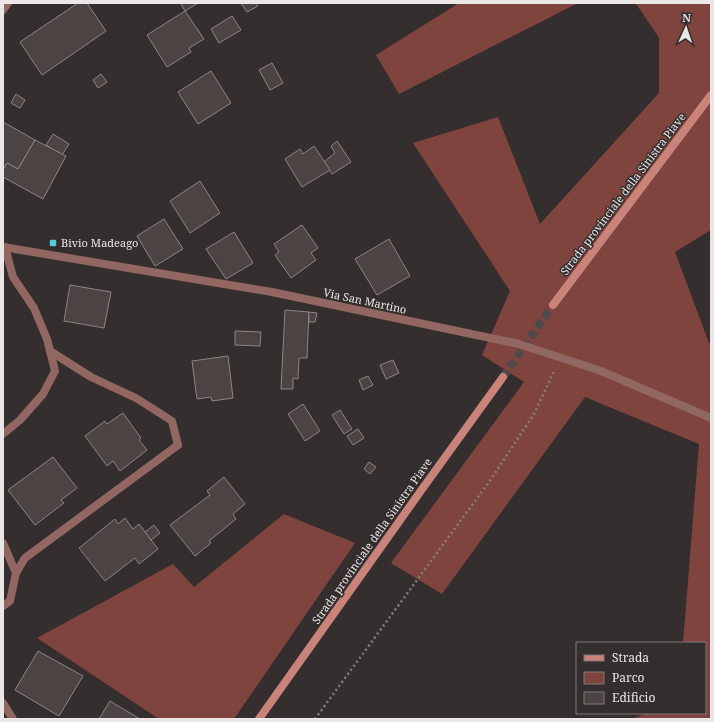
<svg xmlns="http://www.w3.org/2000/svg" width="714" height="722" font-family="'Noto Serif',serif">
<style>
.green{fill:#80443f}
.building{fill:#4b4443;stroke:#8c8584}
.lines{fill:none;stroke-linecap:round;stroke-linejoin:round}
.secondary-tunnel{stroke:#504a4a;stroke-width:8;stroke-dasharray:8 4;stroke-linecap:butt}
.path{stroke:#847e7e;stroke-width:2.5;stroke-dasharray:2 3;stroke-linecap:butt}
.service{stroke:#926661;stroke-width:8}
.minor{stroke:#926661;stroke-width:8}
.tertiary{stroke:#926661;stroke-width:8}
.secondary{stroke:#c9837b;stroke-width:8}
.poi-dot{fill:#53cbda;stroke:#352e2e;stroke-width:1.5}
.labels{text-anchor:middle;stroke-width:3;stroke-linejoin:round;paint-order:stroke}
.street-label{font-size:11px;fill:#ebe7e7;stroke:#352e2e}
.poi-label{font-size:11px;fill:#ebe7e7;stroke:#352e2e;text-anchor:start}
</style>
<rect width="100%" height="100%" fill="#352e2e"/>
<g class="green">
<path d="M459,3H578L399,94L376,55Z"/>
<path d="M633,3H711V230L675,252L709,343H711V719H631L648,713H705V643H683L699,444L585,397L442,594L391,563L524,382L482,355L510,291L413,143L498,117L540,224L659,93V38L637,5Z"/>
<path d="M284,514L355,543L234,719H159L37,638L173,564L194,587Z"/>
</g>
<g class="building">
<path d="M78,3H87L106,31L42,75L20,42Z"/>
<path d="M182,3H198L185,11L181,4Z"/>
<path d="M241,3H256L258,6L247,12Z"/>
<path d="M185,11L204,39L189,48L191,52L167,67L147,35Z"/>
<path d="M232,16L241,30L219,43L211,29Z"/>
<path d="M272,63L283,83L270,90L259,70Z"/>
<path d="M211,71L231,103L198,124L178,92Z"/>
<path d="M101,74L107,82L98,88L93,80Z"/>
<path d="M16,94L25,100L20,108L11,103Z"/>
<path d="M3,122L35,140L18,169L7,163L3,170Z"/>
<path d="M53,134L69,144L62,155L46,145Z"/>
<path d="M35,140L66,156L43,199L3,177V170L7,163L18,169Z"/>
<path d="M337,141L351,162L332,174L324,162L335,153L331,146Z"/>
<path d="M314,146L330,170L302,187L285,159L300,149L303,154Z"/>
<path d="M200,181L220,213L190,233L170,201Z"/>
<path d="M164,219L183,249L155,266L137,236Z"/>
<path d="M302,225L318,248L311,253L316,260L291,278L275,255L279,252L274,244Z"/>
<path d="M234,232L253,263L226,279L206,249Z"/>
<path d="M389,239L410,276L377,295L355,259Z"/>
<path d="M70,285L111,292L104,328L64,321Z"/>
<path d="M285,310L309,312L307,358H299L298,379L293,378V389H281Z"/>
<path d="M309,312L317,313L315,322H309Z"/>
<path d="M235,331L261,332L260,346L235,345Z"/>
<path d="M228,356L233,398L212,401L211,397L197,399L192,361Z"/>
<path d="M393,360L399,373L386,379L380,365Z"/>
<path d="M368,376L373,385L363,390L359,380Z"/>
<path d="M303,404L320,431L305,441L288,414Z"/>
<path d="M340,410L352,429L344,434L332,415Z"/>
<path d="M123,413L141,438L139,440L147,450L120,471L113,461L107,466L85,436L105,421L107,424Z"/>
<path d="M358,429L364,438L353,445L347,436Z"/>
<path d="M53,457L77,488L61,500L64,503L35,525L8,490Z"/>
<path d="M369,462L376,467L370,474L364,469Z"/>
<path d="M224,477L245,504L233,514L236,519L209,541L211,543L195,556L170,525L210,495L207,491Z"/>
<path d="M125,518L133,529L139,524L158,549L139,564L135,558L105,581L79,548L115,519L118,524Z"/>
<path d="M154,525L160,533L151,540L145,532Z"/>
<path d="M38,651L83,676L59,716L15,690Z"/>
<path d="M110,701L140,719H99Z"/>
</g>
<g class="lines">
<path class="secondary-tunnel" d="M503,377L553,305"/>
<path class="path" d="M315,719L489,482L534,414L555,369"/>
<path class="service" d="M50,351L91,377L136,398L172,421L178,445"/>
<g class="minor">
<path d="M3,434L20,420L43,394L55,371L47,339L34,308L13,277L5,247"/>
<path d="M3,543L16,573"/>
<path d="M3,606L10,601L16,573L25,558L178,445"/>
<path d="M3,703L13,719"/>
</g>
<g class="tertiary">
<path d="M3,10L8,3"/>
<path d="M3,247L272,292L519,344L601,371L711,418"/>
</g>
<g class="secondary">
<path d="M553,305L711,95"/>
<path d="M259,719L420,492L503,377"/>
</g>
</g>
<rect class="poi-dot" x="49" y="239" width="8" height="8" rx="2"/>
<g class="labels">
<g class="street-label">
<text transform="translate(623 194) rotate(-53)" y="4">Strada provinciale della Sinistra Piave</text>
<text transform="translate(365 301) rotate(12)" y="4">Via San Martino</text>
<text transform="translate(372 541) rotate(-55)" y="4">Strada provinciale della Sinistra Piave</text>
</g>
<g class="poi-label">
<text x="61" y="247">Bivio Madeago</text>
</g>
</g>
<rect width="714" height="722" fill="none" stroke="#ebe7e7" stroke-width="8"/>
<rect x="576" y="642" width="130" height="72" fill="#352e2e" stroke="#7e7878"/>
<rect x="584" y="655" width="20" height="6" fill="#c9837b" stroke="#7e7878"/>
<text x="612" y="662" font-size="12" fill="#ebe7e7">Strada</text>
<rect x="584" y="672" width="20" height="12" fill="#80443f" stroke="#7e7878"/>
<text x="612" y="682" font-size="12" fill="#ebe7e7">Parco</text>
<rect x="584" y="692" width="20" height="12" fill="#4b4443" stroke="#7e7878"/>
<text x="612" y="702" font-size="12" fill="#ebe7e7">Edificio</text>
<g transform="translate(686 28) rotate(3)" stroke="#352e2e" stroke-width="3" paint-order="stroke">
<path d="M0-3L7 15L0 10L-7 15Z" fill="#ebe7e7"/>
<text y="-6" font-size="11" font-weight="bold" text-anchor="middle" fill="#ebe7e7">N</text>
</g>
</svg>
